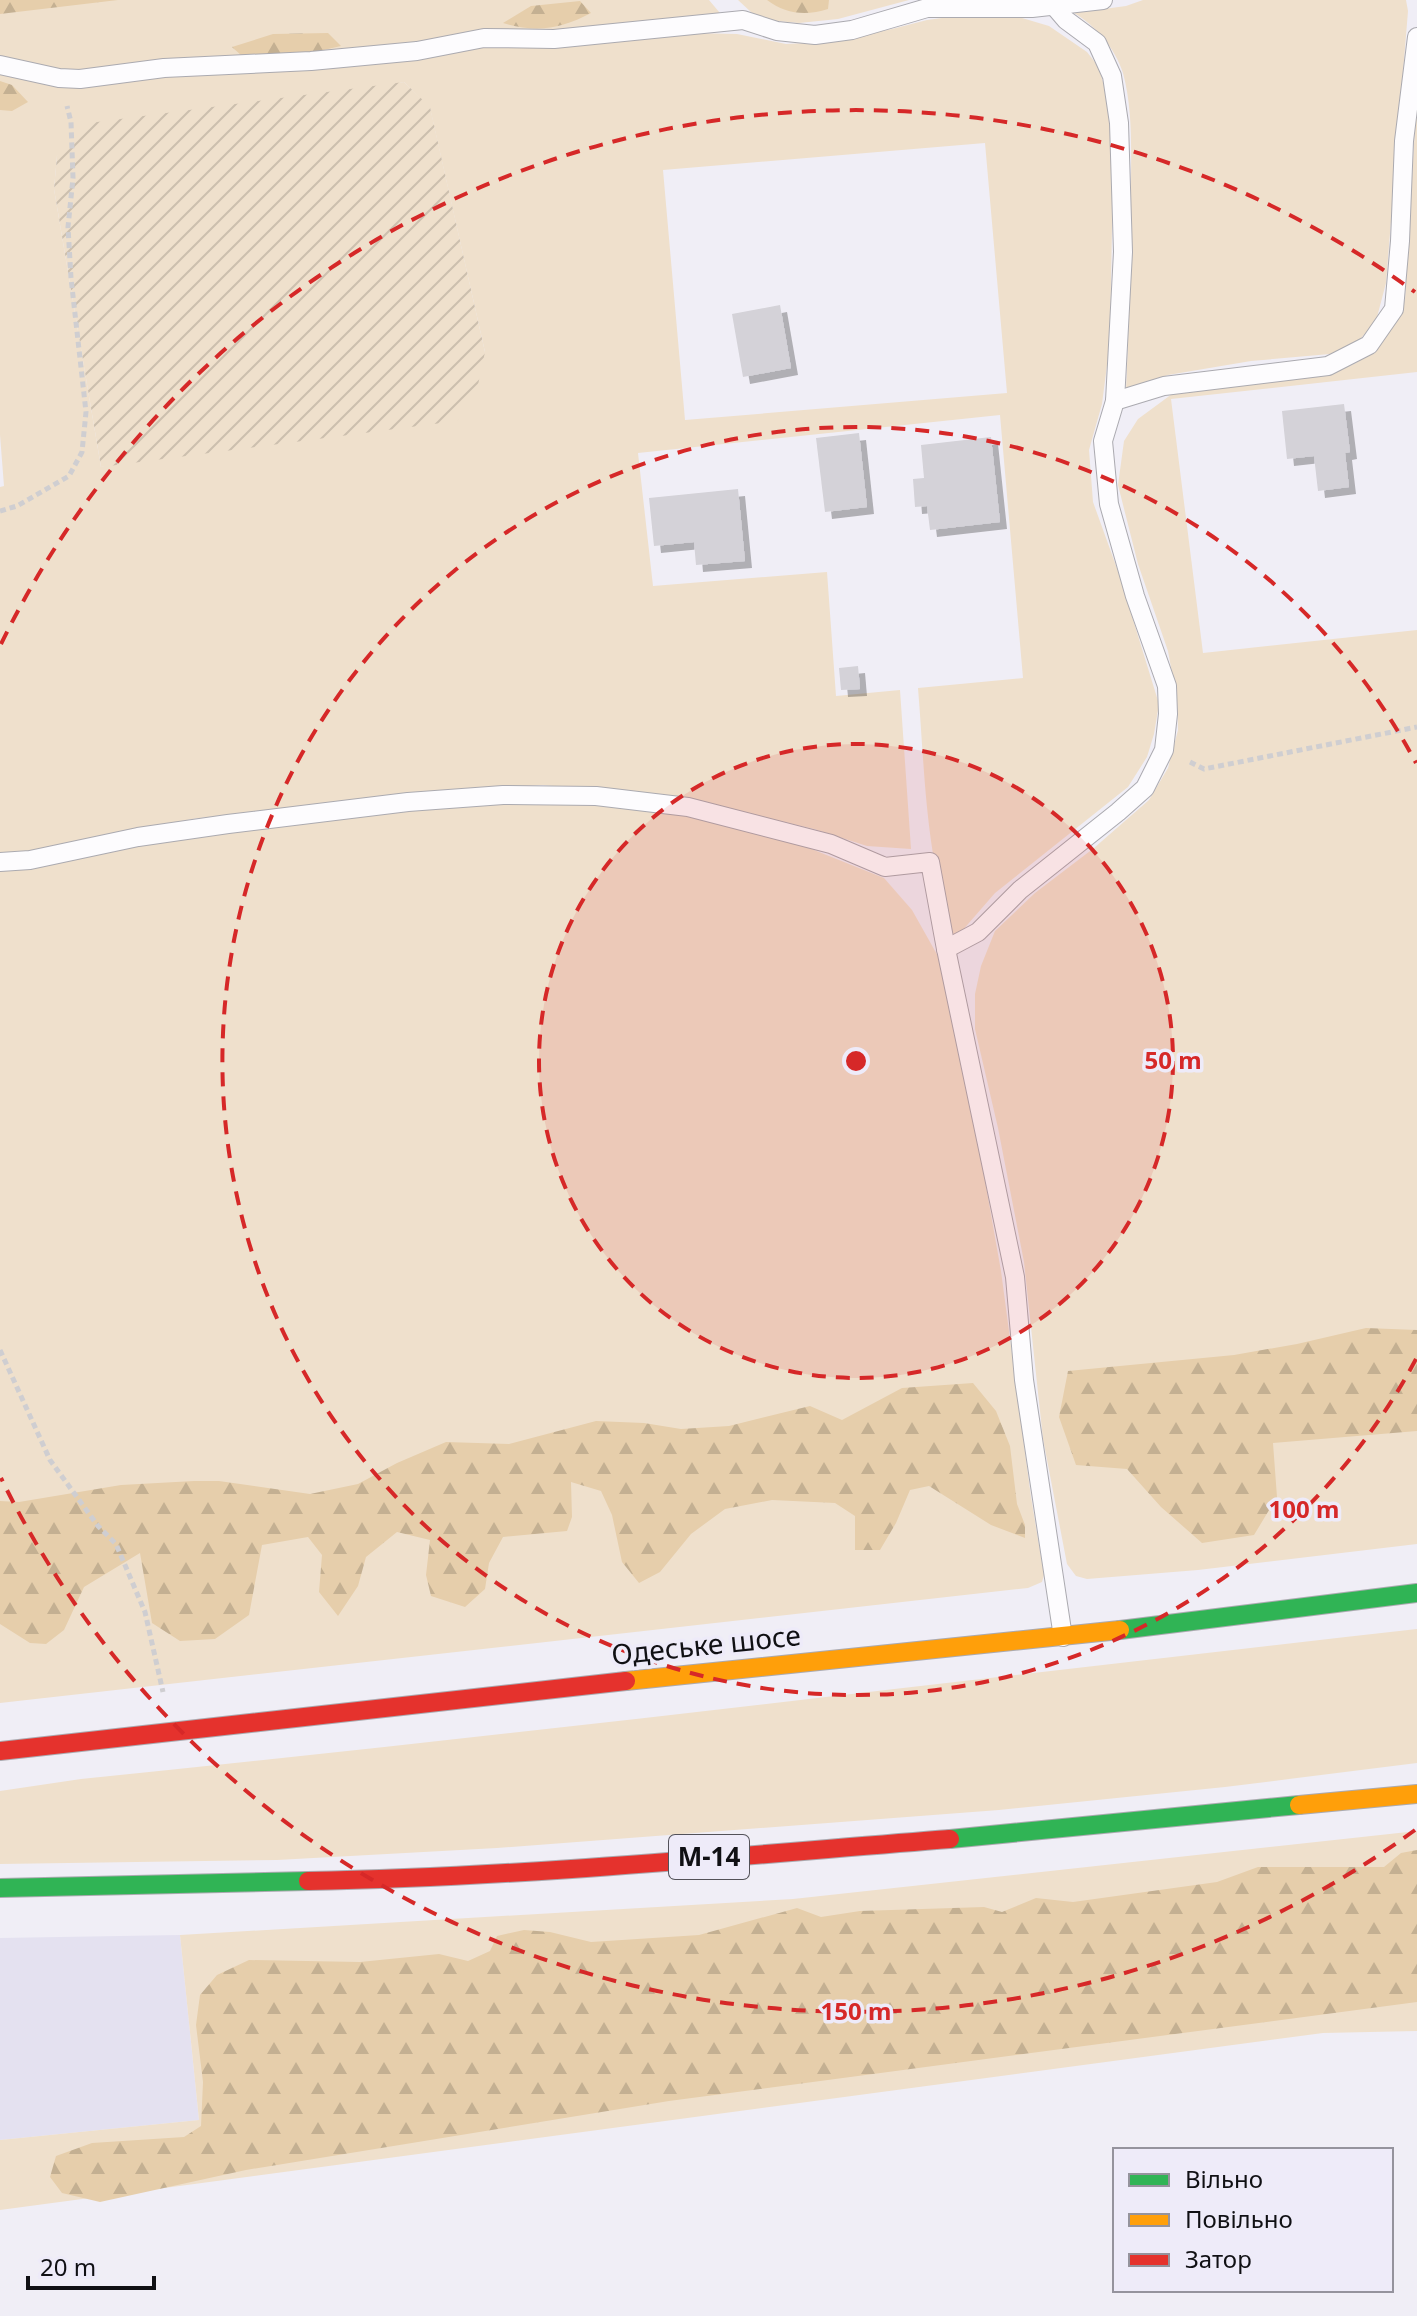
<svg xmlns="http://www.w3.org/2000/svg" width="1417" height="2316" font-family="'Noto Sans',sans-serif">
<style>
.built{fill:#e4e1f0}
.green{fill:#efe0cc;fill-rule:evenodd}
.forest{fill:url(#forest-firs)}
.garden{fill:url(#garden-furrows)}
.building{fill:#d4d2d8;filter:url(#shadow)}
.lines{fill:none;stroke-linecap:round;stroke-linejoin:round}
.lane-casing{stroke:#abaab0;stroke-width:20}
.fast-casing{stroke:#abaab0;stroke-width:20}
.slow-casing{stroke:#abaab0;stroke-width:20}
.jam-casing{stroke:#abaab0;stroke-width:20}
.path{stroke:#cfced1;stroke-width:5;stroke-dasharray:6 4;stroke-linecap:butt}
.lane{stroke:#fdfcfe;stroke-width:18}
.fast{stroke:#30b455;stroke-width:18}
.slow{stroke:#ff9f0a;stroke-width:18}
.jam{stroke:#e5322d;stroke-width:18}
.ring{fill:none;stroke:#d62828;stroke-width:4;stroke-dasharray:14 10}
.labels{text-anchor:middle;stroke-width:7;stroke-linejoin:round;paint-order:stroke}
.shield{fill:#eeebf9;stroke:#535259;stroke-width:2}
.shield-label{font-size:26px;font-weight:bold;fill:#101014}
.street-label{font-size:28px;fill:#101014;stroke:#eeebf9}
.centre{fill:#d62828;stroke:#eeebf9;stroke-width:4}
.ring-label{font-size:24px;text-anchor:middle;font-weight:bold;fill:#d62828;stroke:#eeebf9;stroke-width:7;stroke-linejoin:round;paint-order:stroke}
</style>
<defs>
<pattern id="forest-firs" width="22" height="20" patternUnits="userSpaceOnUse" patternTransform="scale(2)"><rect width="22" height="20" fill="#e6ceab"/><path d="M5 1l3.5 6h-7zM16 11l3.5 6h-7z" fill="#c4b092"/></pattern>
<pattern id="garden-furrows" width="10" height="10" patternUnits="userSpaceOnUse" patternTransform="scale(2)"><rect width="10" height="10" fill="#efe0cc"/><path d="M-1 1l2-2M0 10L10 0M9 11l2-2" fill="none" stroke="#ccbfae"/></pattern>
<filter id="shadow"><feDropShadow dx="7" dy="7" stdDeviation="0" flood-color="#0004"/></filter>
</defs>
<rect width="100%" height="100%" fill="#f0eef6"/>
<path class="built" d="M180,1935L199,2120L0,2140V1938Z"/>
<g class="green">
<path d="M0,0H709L725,19L632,22L580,32L416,43L74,74L0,58Z"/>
<path d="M738,0H909L838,19L799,23L766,20L752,13Z"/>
<path d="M1143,0H1406L1408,11L1386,283L1376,321L1355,345L1330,354L1251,361L1168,375L1126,390C1129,323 1131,256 1131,188C1131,150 1133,110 1123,73C1115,48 1096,26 1074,13L1126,6Z"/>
<path d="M964,15L1022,18L1049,26L1087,52L1098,66L1108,98L1113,169L1110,342L1102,404L1089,450L1093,502L1119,574L1159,704L1154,734L1147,757L1128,787L995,893L955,939C925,860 925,772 918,688L1023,678L1000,415L638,453L653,586L827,572L836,696L900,690L911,849L867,846L814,829L737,811L647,796L543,785L400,794L192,819L54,848L0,854V487L4,486L0,435V74L52,86H87L164,74L223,75L369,62L478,45L692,33L737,34L786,44L826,42L892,29L927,20ZM404,82L430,108L485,352L101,467L54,189L57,156ZM985,143L1007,393L685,420L663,170Z"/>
<path d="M1417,93V372L1171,399L1203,653L1417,630V1544L1198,1570L1087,1579L1076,1576L1067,1564L1043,1439L1024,1262L998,1128L975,1029V994L981,966L995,931L1035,893L1094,848L1149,800L1168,768L1178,730L1177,700L1168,651L1138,564L1118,485L1124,441L1138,419L1172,394L1350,366C1379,352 1393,328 1405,299Z"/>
<path d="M533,800L665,810L804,846L884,878L912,910L939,958L975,1124L1001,1271L1031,1497L1044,1575L1042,1582L1028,1588L0,1703V868L138,843L280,822Z"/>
<path d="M1417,1629V1763L1225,1787L999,1810L497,1848L277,1860L0,1864V1791L81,1779C527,1734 972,1679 1417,1629Z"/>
<path d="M1417,1831V2031L1323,2033L0,2210V2140L199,2120L180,1935L793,1899Z"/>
</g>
<g class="forest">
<path d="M0,0H118L0,14Z"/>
<path d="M767,0H829L828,9C806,16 785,14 767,0Z"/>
<path d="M580,1L591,13C561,29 536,33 503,23L531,6Z"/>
<path d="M328,33L341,46L315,52L242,56L232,47L273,34Z"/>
<path d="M0,81L12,85L28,102L12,111L0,110Z"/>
<path d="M1366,1328L1417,1330V1431L1273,1443L1277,1497L1254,1535L1202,1543L1161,1507L1127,1469L1076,1465L1059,1417L1068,1371L1234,1355L1297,1344Z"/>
<path d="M973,1383L996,1411L1010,1446L1017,1504L1025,1525V1538L991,1525L929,1486L910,1490L896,1523L880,1550H855V1516L835,1503L772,1500L725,1509L691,1534L660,1572L639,1583L622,1562L612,1515L601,1491L571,1482L572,1517L567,1531L503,1537L489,1563L485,1589L465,1607L431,1596L426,1575L430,1540L397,1532L366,1557L358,1586L338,1616L319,1592L322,1555L308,1537L262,1545L249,1615L215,1639L180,1641L152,1623L140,1553L84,1587L64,1630L46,1644L30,1643L0,1624V1501L19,1502L121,1485L194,1481H219L310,1494L358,1484L397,1463L446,1442L509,1444L596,1421L644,1423L681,1429L729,1426L810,1406L842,1420L902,1388Z"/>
<path d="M1417,1850V2002L669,2101L246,2170L100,2202L62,2193L50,2177L56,2156L92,2143L184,2137L201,2126L203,2082L196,2025L200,1995L217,1975L249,1960L360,1962L439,1954L468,1961L490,1951L497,1936L524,1930L550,1932L591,1942L699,1935L797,1908L821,1917L860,1911L984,1907L1002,1912L1036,1898L1073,1902L1217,1882L1258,1867H1384L1401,1853Z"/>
</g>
<path class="garden" d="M404,82L430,107L485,352L475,399L457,421L101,467L54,189L57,156L82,124Z"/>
<g class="building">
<path d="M780,305L791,368L743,377L732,314Z"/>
<path d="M1344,404L1350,452L1345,453L1349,487L1318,491L1314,456L1287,459L1282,411Z"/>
<path d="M859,433L867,507L825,512L816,438Z"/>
<path d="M991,437L1000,522L930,530L927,506L915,507L913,479L924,478L921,445Z"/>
<path d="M738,489L745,561L696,565L694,542L654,546L649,498Z"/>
<path d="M858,666L860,689L841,690L839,668Z"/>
</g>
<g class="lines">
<defs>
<g id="lane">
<path d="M1054,6L1066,20L1097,43L1112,76L1119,123L1123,252L1115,401"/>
<path d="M0,65L59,78L80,79L164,68L311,61L417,51L484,38L554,39L743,20L777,31L815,35L852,30L927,8H1032L1103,0"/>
<path d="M0,862L30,860L138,837L228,824L408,802L503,795L596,796L688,807L831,844L885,867L930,862L946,949L1015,1277L1024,1380L1063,1637"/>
<path d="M946,949L978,932L1020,890L1118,812L1145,788L1164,750L1168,714L1167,686L1135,596L1109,504L1103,441L1115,401L1164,386L1328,366L1369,345L1394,309L1400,241L1404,141L1417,37"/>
</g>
<g id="fast">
<path d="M1120,1630L1417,1593"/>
<path d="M950,1839L1299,1805"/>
<path d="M0,1888L308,1881"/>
</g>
<g id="slow">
<path d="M626,1681L1120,1630"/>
<path d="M1299,1805L1417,1794"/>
</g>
<g id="jam">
<path d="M0,1751L626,1681"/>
<path d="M308,1881C522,1877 736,1856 950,1839"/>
</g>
</defs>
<use href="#lane" class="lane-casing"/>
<use href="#fast" class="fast-casing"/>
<use href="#slow" class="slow-casing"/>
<use href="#jam" class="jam-casing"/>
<g class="path">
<path d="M0,511L17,506L69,476L82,452L86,412L71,278L68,227L73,178L71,122L67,106"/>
<path d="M1190,762L1204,769L1417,727"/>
<path d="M0,1350L50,1460L98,1526L116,1544L145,1612L163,1692"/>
</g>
<use href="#lane" class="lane"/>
<use href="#fast" class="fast"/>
<use href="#slow" class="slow"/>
<use href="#jam" class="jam"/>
</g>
<circle cx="856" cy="1061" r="317" fill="#d62828" fill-opacity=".12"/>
<g class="ring">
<circle cx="856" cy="1061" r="317"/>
<path d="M1416 1359A634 634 0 1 1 1416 763"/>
<path d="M1415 1830A951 951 0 0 1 1 1478M1 644A951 951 0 0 1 1415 292"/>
</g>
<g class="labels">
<rect class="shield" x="669" y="1835" width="80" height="44" rx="6"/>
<g class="shield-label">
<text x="709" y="1866">М-14</text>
</g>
<g class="street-label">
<text transform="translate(706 1645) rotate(-6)" y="10">Одеське шосе</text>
</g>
</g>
<circle cx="856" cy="1061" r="12" class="centre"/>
<g class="ring-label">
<text x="1173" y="1069">50 m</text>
<text x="1304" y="1518">100 m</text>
<text x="856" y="2020">150 m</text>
</g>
<rect x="1113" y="2148" width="280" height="144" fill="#eeebf9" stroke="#95939d" stroke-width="2"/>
<rect x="1129" y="2174" width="40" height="12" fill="#30b455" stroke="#95939d" stroke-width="2"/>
<text x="1185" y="2188" font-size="24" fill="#101014">Вільно</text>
<rect x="1129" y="2214" width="40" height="12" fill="#ff9f0a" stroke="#95939d" stroke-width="2"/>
<text x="1185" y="2228" font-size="24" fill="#101014">Повільно</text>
<rect x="1129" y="2254" width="40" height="12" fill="#e5322d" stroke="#95939d" stroke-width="2"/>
<text x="1185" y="2268" font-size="24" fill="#101014">Затор</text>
<path d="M28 2276v12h126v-12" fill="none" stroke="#101014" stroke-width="4"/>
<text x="40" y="2276" font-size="24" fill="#101014" stroke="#eeebf9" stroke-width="6" paint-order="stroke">20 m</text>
</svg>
